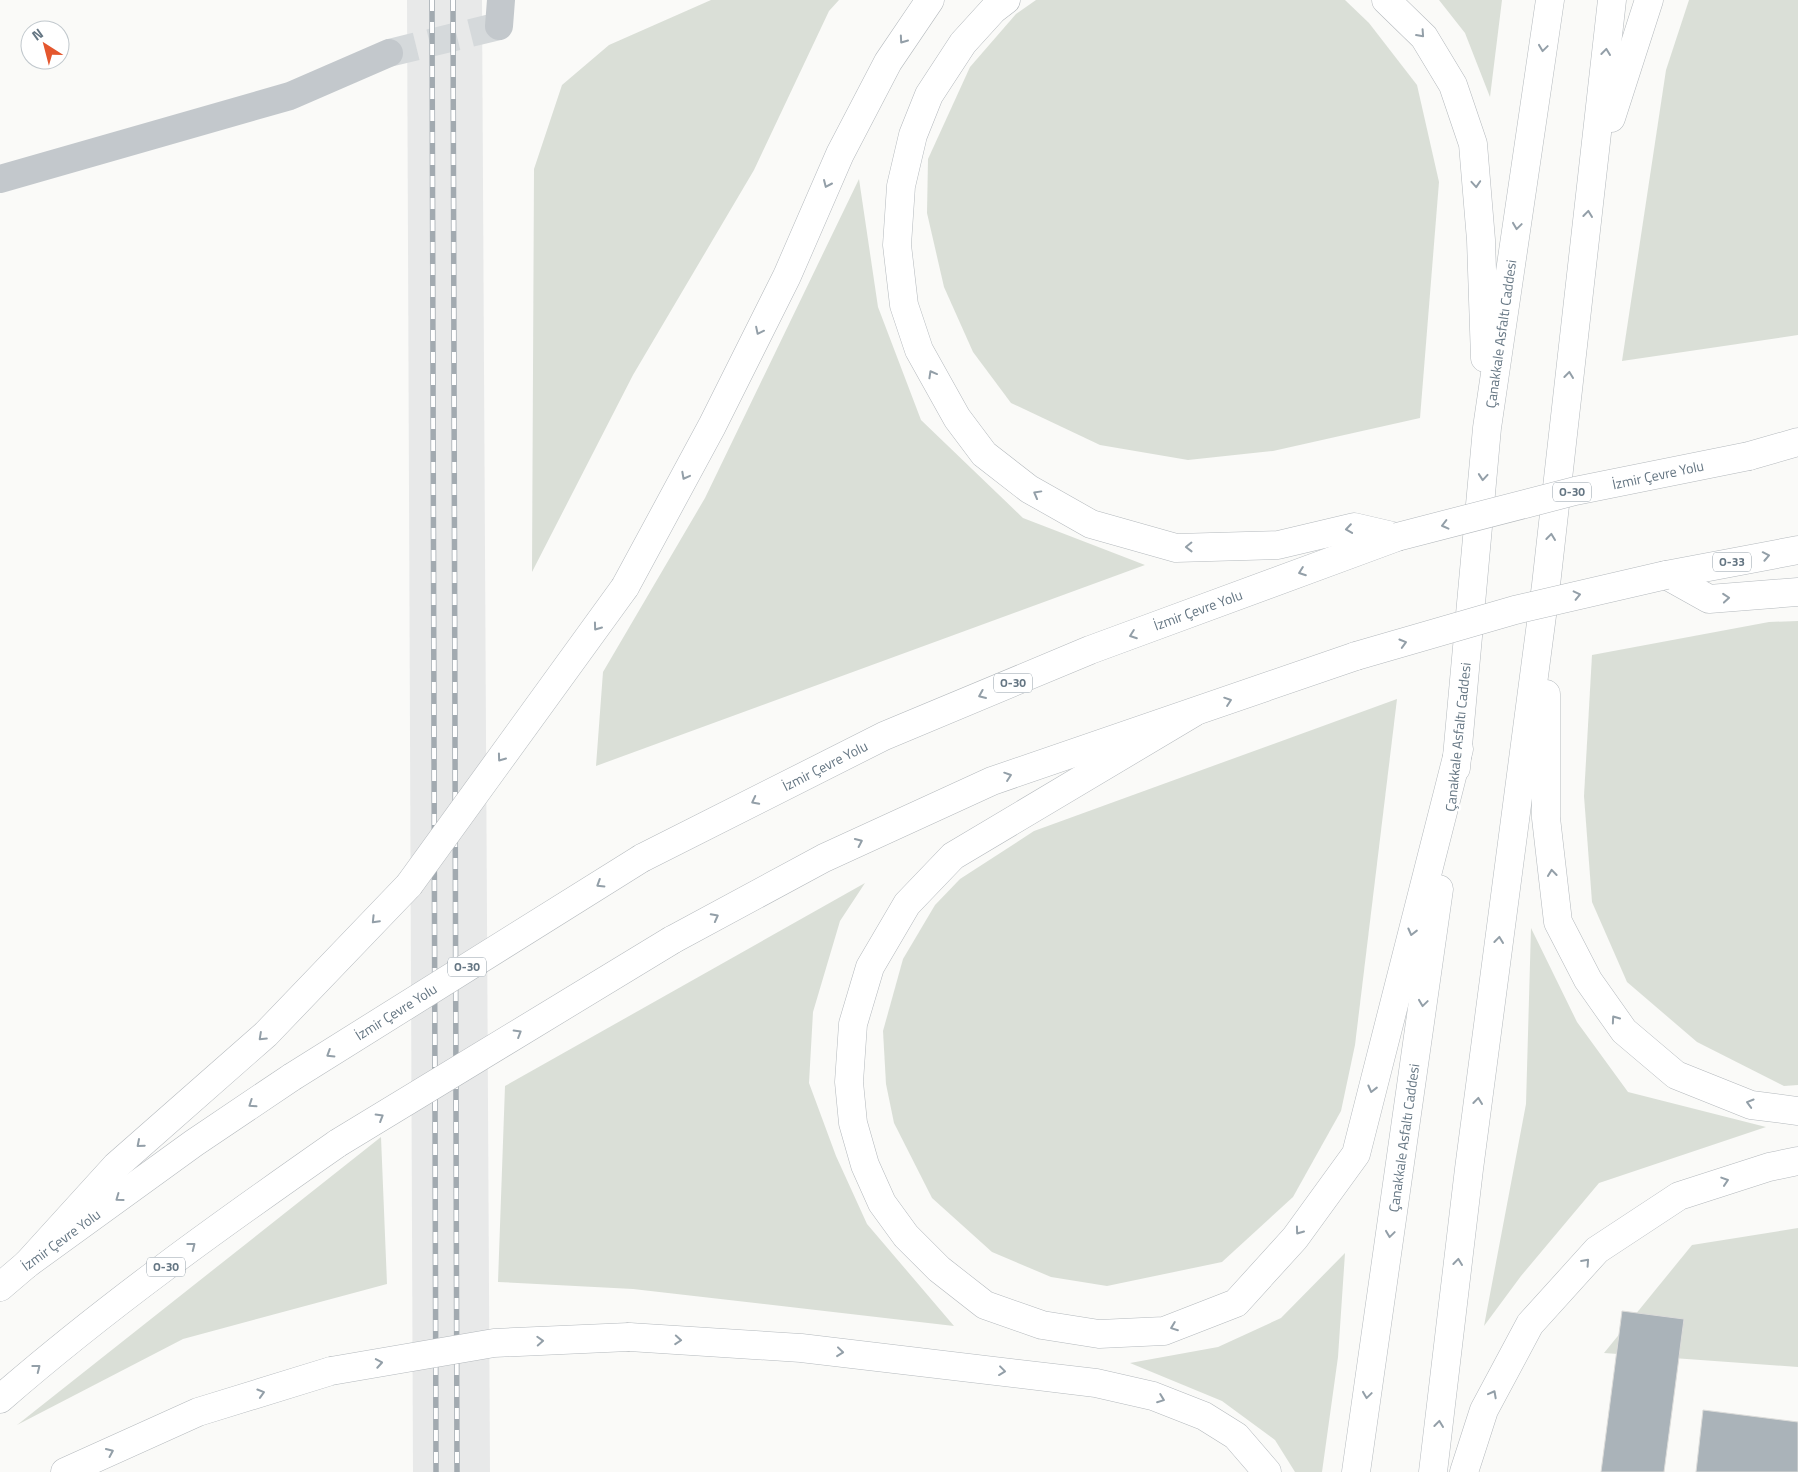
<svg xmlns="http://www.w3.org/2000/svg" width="1798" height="1472" font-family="'Titillium Web',sans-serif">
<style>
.built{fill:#e8e9e9}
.green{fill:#dadfd7}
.building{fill:#aab3b9;stroke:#dcdcda}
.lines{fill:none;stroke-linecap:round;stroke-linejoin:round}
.minor-tunnel{stroke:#d5d9db;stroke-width:28;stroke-dasharray:28 14;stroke-linecap:butt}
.highway-casing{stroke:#b4b9bd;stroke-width:29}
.minor{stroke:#c3c8cc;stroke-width:28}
.highway{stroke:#fff;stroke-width:28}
.rail-casing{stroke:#a2aab0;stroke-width:5.5}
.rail{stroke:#fff;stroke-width:4;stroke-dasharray:11;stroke-linecap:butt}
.highway-bridge-casing{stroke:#b4b9bd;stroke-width:29;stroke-linecap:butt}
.highway-bridge{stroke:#fff;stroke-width:28}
.oneway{stroke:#939fa8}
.labels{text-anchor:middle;stroke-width:5;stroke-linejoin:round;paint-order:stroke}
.shield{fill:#fff;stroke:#939fa8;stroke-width:1}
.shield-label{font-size:12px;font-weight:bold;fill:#657683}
.street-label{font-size:14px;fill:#657683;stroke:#fff}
</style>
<rect width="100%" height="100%" fill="#fafaf8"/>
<path class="built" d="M407,0H482L490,1472H413Z"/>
<g class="green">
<path d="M711,0H839L829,11L754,170L633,375L532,572L534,169L562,85L609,45Z"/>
<path d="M1036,0H1345L1369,23L1417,85L1439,182L1420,418L1273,451L1188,460L1100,445L1011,403L973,352L944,287L927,213L928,159L970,67L1016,14Z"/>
<path d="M1439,0H1502L1490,97L1465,33Z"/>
<path d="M1689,0H1798V335L1622,361L1666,70Z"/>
<path d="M859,179L878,307L921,420L1023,518L1145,565L596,766L603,672L705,498Z"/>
<path d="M1798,621V1085L1784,1086L1697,1042L1627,982L1592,902L1584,796L1592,655L1769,622Z"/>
<path d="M1397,699L1355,1045L1341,1111L1293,1197L1222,1262L1107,1286L1051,1277L992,1252L932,1198L894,1123L886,1084L883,1031L903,959L935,905L960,879L1034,831Z"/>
<path d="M865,883L840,921L813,1012L809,1083L836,1156L867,1224L954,1326L633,1289L498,1282L505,1086Z"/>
<path d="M1531,928L1577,1022L1628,1092L1766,1127L1599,1183L1521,1276L1484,1326L1526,1104Z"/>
<path d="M381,1137L387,1284L183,1339L17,1425Z"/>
<path d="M1798,1228V1367L1604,1353L1692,1245Z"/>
<path d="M1345,1253L1338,1357L1322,1472H1295L1275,1440L1222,1401L1130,1363L1218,1347L1281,1318Z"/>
</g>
<g class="building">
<path d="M1622,1311L1684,1319L1664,1472H1601Z"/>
<path d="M1703,1410L1798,1422V1472H1696Z"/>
</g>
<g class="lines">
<path class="minor-tunnel" d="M389,53L499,26"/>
<defs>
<g id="highway">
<path d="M1006,0L993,10L963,43L929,95L913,135L901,186L897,245L904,305L919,350L957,418L984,454L1029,489L1091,524L1176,548L1278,545L1354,527L1397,537"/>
<path d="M1386,0L1424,37L1453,85L1473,144L1481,240L1485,358"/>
<path d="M1611,118L1649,0"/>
<path d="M1749,456L1798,442"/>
<path d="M1666,575L1709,599L1798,592"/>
<path d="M1666,575L1798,550"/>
<path d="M625,587L712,426L787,276L840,154L888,62L930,0"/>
<path d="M1546,694V818L1558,922L1588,980L1624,1031L1676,1075L1751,1105L1798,1111"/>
<path d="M1193,713L953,856L907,904L870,967L853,1024L849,1082L853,1123L865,1165L882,1203L906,1236L939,1269L985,1305L1042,1325L1099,1334L1164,1331L1236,1303L1295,1238L1356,1154L1459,749"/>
<path d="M1456,768L1487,428L1550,0"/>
<path d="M642,858L884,736L1090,650L1397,537"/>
<path d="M672,940L824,858L992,781L1356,656"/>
<path d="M27,1264L116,1166L266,1034L409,885"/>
<path d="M0,1287L27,1264L194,1143L292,1077"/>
<path d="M629,1337L801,1348L1096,1383L1153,1396L1204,1416L1236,1436L1267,1472"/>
<path d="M0,1399C107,1306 222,1224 338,1143"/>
<path d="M65,1472L198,1412L331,1371"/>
<path d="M1356,1472L1439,889"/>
<path d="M1433,1472L1469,1169L1546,585L1612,0"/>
<path d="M1464,1472L1484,1410L1530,1324L1597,1250L1679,1196L1769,1167L1798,1161"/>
</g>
</defs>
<use href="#highway" class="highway-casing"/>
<g class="minor">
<path d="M499,26L501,0"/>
<path d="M0,179L290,96L389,53"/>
</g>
<use href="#highway" class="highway"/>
<defs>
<g id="rail">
<path d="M432,0L436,1472"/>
<path d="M453,0L457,1472"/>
</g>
</defs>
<use href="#rail" class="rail-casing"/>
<use href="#rail" class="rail"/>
<defs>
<g id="highway-bridge">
<path d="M1397,537L1575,491L1749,456"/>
<path d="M1356,656L1515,610L1666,575"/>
<path d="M409,885L625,587"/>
<path d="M292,1077L642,858"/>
<path d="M338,1143L672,940"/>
<path d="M331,1371L494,1343L629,1337"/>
</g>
</defs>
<use href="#highway-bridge" class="highway-bridge-casing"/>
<use href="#highway-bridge" class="highway-bridge"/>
</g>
<defs><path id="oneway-chevron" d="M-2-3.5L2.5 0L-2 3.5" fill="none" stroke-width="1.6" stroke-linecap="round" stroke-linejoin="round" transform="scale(1.25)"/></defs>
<g class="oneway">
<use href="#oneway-chevron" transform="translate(1421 34) rotate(48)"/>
<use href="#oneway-chevron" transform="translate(903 40) rotate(125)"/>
<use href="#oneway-chevron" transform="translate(1543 48) rotate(98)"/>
<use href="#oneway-chevron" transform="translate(1606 52) rotate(-83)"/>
<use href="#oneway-chevron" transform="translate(827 184) rotate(114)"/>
<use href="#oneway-chevron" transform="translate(1476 184) rotate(86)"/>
<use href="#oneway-chevron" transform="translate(1588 214) rotate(-83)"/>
<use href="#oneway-chevron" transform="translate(1517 226) rotate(98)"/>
<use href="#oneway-chevron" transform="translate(759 331) rotate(116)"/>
<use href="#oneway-chevron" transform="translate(932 374) rotate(-119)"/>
<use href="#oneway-chevron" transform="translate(1569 375) rotate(-83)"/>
<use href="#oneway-chevron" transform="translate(685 476) rotate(118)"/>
<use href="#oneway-chevron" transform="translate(1483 477) rotate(95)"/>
<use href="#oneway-chevron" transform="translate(1037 494) rotate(-151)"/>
<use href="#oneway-chevron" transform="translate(1445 525) rotate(166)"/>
<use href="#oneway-chevron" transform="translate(1349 529) rotate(172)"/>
<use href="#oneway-chevron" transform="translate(1551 537) rotate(-83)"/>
<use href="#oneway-chevron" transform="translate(1189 547) rotate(179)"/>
<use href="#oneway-chevron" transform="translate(1766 556) rotate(-11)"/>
<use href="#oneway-chevron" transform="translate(1302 572) rotate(160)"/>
<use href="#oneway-chevron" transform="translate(1577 595) rotate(-13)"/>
<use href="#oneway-chevron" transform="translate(1726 598) rotate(-5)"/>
<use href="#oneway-chevron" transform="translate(597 627) rotate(126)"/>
<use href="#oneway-chevron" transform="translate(1133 635) rotate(160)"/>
<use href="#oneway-chevron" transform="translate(1403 643) rotate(-16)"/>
<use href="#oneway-chevron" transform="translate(982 695) rotate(157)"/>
<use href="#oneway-chevron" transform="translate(1228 701) rotate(-19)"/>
<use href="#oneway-chevron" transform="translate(501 758) rotate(126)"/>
<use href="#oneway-chevron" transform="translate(1008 776) rotate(-19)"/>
<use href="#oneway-chevron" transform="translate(755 801) rotate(153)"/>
<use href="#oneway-chevron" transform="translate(859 842) rotate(-25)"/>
<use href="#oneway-chevron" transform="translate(1552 873) rotate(-96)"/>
<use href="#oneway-chevron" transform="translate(600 884) rotate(148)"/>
<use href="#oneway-chevron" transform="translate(715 917) rotate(-28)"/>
<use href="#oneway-chevron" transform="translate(375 920) rotate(134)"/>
<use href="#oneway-chevron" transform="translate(1412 932) rotate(104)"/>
<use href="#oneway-chevron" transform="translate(1499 940) rotate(-83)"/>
<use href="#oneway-chevron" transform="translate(1423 1003) rotate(98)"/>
<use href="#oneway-chevron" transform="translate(1615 1019) rotate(-125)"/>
<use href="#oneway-chevron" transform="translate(518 1033) rotate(-31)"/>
<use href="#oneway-chevron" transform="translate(262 1037) rotate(137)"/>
<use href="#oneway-chevron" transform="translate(330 1054) rotate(148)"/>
<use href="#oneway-chevron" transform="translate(1372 1089) rotate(104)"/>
<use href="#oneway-chevron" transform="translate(1478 1101) rotate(-83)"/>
<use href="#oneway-chevron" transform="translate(1750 1103) rotate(-164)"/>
<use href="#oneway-chevron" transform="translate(252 1104) rotate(146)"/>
<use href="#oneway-chevron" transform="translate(380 1117) rotate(-31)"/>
<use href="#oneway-chevron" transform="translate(140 1144) rotate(139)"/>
<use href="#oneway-chevron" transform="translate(1725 1181) rotate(-18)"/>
<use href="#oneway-chevron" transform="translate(119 1198) rotate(144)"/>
<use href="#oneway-chevron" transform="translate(1299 1231) rotate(126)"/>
<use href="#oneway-chevron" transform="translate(1390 1234) rotate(98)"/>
<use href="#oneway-chevron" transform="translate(192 1246) rotate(-38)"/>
<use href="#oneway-chevron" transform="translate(1458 1262) rotate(-83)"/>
<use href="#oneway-chevron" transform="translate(1586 1262) rotate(-48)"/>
<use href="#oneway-chevron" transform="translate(1174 1327) rotate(159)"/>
<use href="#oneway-chevron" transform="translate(678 1340) rotate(4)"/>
<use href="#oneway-chevron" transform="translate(540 1341) rotate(-3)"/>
<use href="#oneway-chevron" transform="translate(840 1352) rotate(6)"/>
<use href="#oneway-chevron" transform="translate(379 1363) rotate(-10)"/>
<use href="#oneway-chevron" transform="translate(37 1368) rotate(-38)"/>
<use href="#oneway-chevron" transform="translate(1002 1371) rotate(7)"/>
<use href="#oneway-chevron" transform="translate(261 1393) rotate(-17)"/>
<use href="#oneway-chevron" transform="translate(1493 1394) rotate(-62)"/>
<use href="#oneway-chevron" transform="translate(1367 1395) rotate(98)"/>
<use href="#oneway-chevron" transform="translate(1161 1399) rotate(21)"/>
<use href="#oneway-chevron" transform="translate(1439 1424) rotate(-83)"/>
<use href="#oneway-chevron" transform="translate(110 1452) rotate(-24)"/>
</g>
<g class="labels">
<g class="shield">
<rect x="1553" y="482.5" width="38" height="19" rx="4"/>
<rect x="1713" y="552.5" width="38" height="19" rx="4"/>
<rect x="994" y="673.5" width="38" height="19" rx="4"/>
<rect x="448" y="957.5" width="38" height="19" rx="4"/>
<rect x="147" y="1257.5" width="38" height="19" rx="4"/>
</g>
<g class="shield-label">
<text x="1572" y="496">O-30</text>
<text x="1732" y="566">O-33</text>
<text x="1013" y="687">O-30</text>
<text x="467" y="971">O-30</text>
<text x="166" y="1271">O-30</text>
</g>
<g class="street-label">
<text transform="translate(1501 334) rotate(-82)" y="5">Çanakkale Asfaltı Caddesi</text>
<text transform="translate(1658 475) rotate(-12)" y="5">İzmir Çevre Yolu</text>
<text transform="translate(1198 610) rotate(-20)" y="5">İzmir Çevre Yolu</text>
<text transform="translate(1458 737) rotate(-84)" y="5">Çanakkale Asfaltı Caddesi</text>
<text transform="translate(825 766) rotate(-27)" y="5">İzmir Çevre Yolu</text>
<text transform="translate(396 1012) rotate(-32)" y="5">İzmir Çevre Yolu</text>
<text transform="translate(1404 1138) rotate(-82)" y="5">Çanakkale Asfaltı Caddesi</text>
<text transform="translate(61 1240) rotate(-36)" y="5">İzmir Çevre Yolu</text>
</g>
</g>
<g transform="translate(45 45) rotate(324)"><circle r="24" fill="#ffffff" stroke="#c1c8cd"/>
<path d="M0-4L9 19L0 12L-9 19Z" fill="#e4572e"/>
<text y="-8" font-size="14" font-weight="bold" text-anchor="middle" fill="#657683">N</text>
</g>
</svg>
